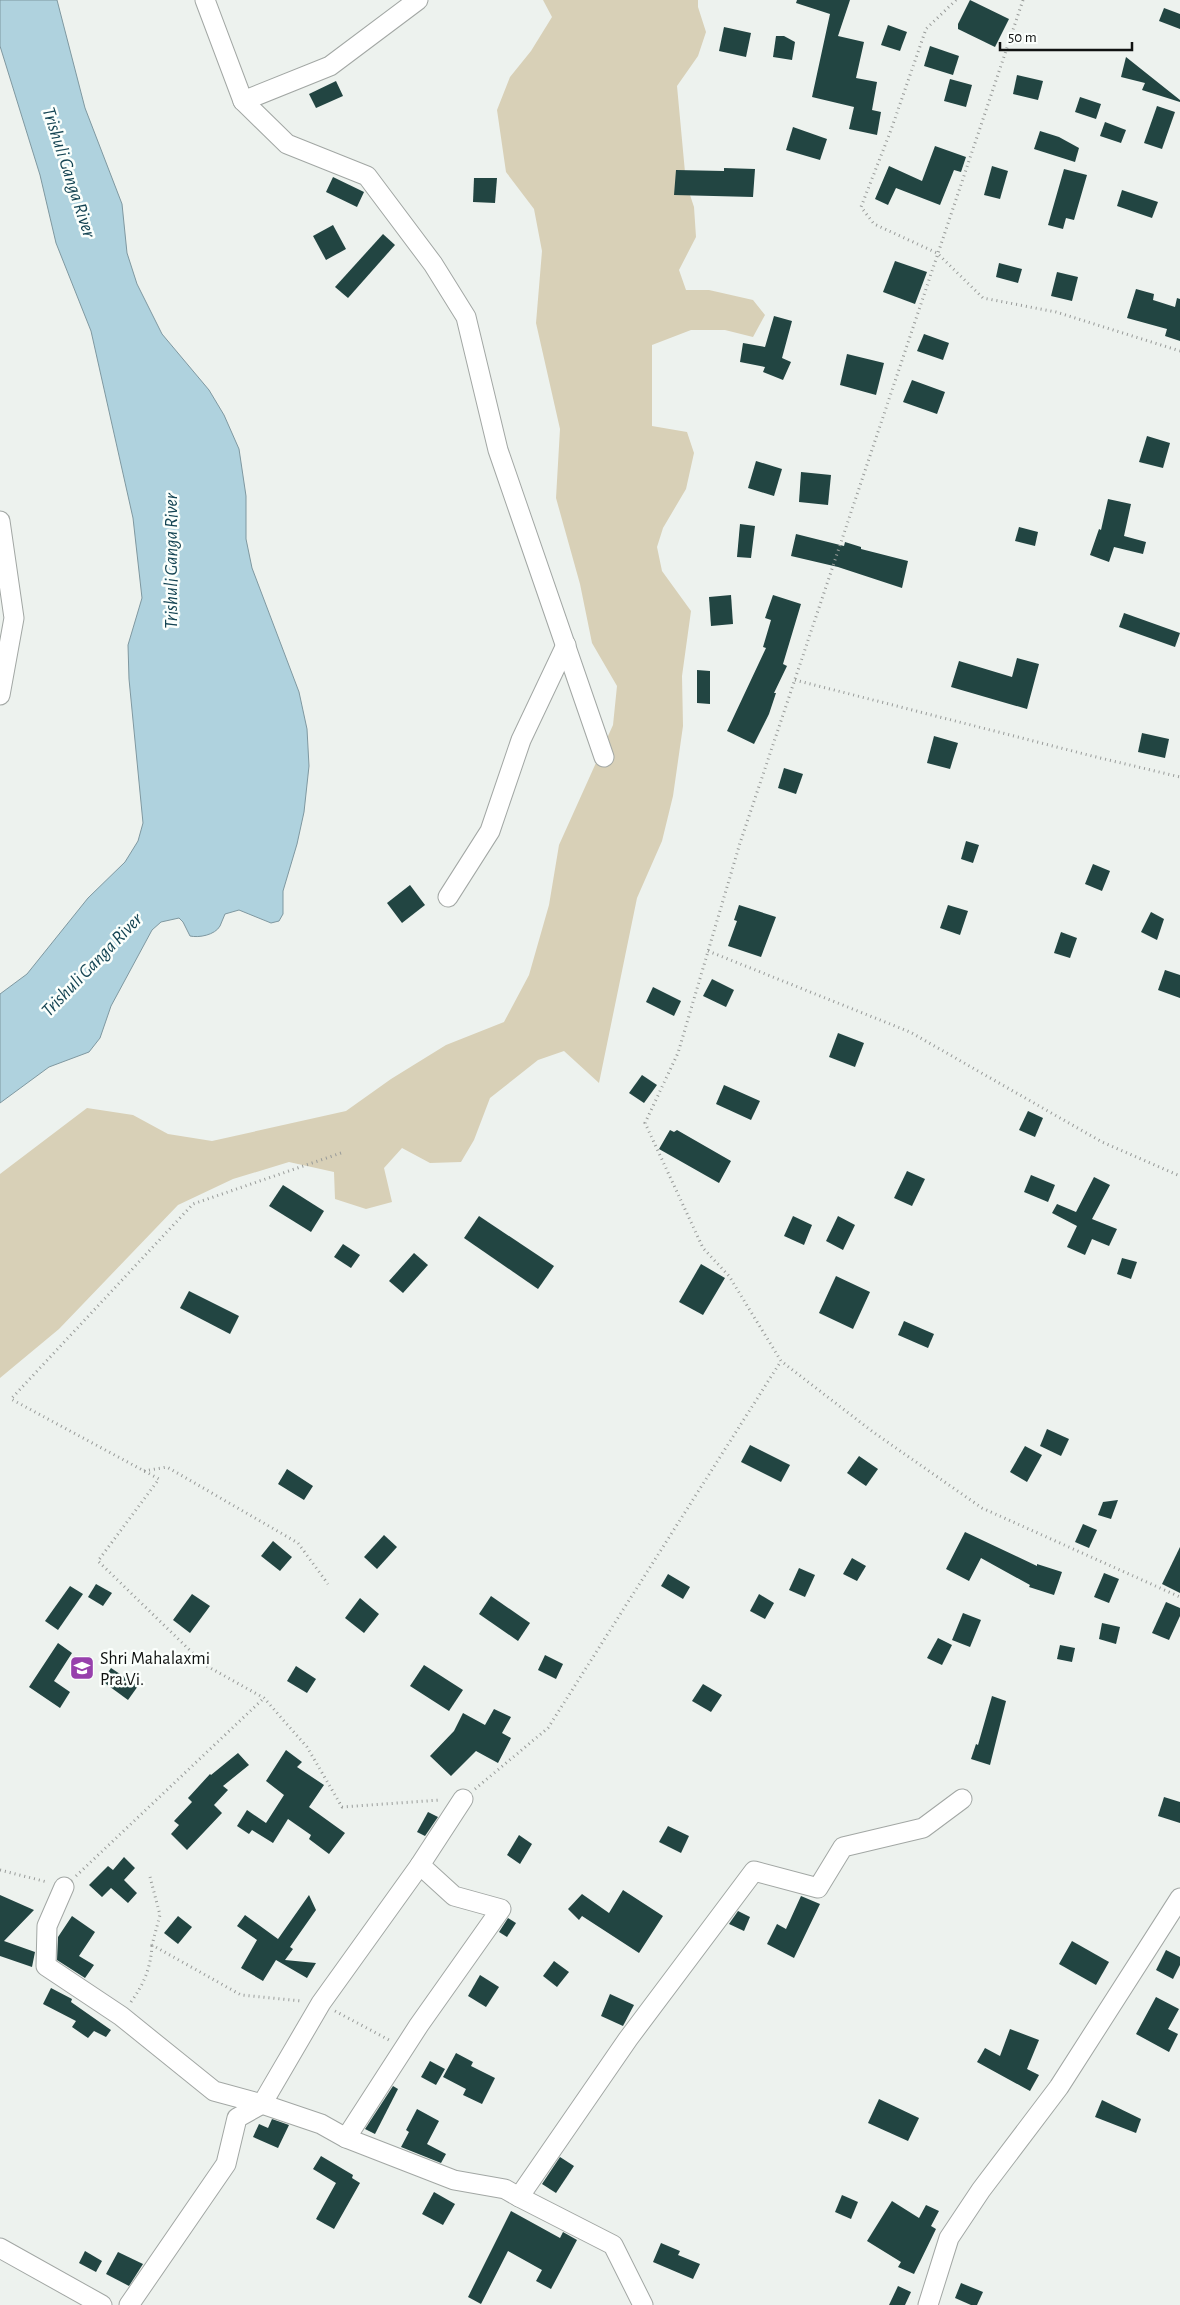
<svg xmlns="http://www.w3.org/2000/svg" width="1180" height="2305" font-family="'Alegreya Sans',sans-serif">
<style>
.green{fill:#d8d0b7}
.water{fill:#afd2de;stroke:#7f98a0}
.building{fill:#224542}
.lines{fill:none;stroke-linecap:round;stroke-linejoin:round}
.minor-casing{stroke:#a2a7a4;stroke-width:21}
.path{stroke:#989b99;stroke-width:3;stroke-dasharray:1 4;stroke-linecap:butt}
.minor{stroke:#fff;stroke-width:19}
.labels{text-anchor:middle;stroke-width:5;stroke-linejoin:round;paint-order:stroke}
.poi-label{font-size:18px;fill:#101211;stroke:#fbfffc;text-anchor:start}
.water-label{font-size:19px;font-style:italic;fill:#144453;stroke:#fbfffc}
</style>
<rect width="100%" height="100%" fill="#edf2ee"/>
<path class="green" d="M543,0H698V7L706,32L698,56L677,86L686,183L694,207L696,237L679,270L686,290H709L753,300L765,315L753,337L725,330H691L652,345V426L687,432L694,453L686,489L663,528L657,547L662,571L691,611L682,676L683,726L673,796L662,841L637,898L599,1083L564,1051L538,1060L490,1098L474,1140L461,1162L430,1163L402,1148L384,1168L392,1202L366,1209L335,1199L334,1172L289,1162L233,1179L178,1205L59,1329L0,1378V1174L87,1108L133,1115L168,1134L212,1141L346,1111L391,1079L446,1045L504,1022L529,975L549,905L559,845L613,725L617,686L592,643L580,584L556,498L560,429L536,323L542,251L534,209L506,172L497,110L510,77L531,51L552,17Z"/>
<path class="water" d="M0,0H57L85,108L122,204L127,253L137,284L162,334L209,390L224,415L239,449L246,496V539L252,568L299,692L307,729L309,766L304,812L297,844L283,891V914L279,921L271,923L239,910L225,914C223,918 222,922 220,926C215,935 199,938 190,936L183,922L179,918L161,922L152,930L111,1006L100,1038L89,1052L49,1067L0,1103V994L27,974L88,898L125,862L138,841L143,823L129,679L128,645L142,598L133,518L91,331L56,243L40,175L0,46Z"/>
<g class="building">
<path d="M797,0H850L838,36L864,42L856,78L877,82L872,110L881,112L877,135L849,129L854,107L812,97L830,14L796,3Z"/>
<path d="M970,0L1009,19L995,47L958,29V24Z"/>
<path d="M1164,8L1180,14V29L1159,21Z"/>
<path d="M888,25L907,32L900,51L881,45Z"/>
<path d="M724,27L751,33L746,57L719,51Z"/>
<path d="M776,36H784L795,42L792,60L773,57Z"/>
<path d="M930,46L959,56L953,75L924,66Z"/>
<path d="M1126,57L1180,100V102L1142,90L1145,83L1121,77Z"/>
<path d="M1017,75L1043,81L1038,100L1013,94Z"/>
<path d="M950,79L972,85L966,107L944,101Z"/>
<path d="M336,81L343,96L316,108L309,94Z"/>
<path d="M1080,97L1101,104L1096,119L1075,112Z"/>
<path d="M1157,106L1175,112L1162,149L1144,143Z"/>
<path d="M1105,122L1126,130L1121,143L1100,136Z"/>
<path d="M793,127L827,139L820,160L786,150Z"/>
<path d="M1040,131L1059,137L1079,148L1075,162L1034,149Z"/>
<path d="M935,146L966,157L961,172L954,170L940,205L896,188L888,205L875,199L889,166L922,181Z"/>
<path d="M992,166L1008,171L1000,199L984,195Z"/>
<path d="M724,168L755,169L753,197L674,195L676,170L724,171Z"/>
<path d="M1064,169L1087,175L1074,220L1066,218L1063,229L1048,225Z"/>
<path d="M333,177L364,192L357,207L326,192Z"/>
<path d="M474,178H497L495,203L473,202Z"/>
<path d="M1122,190L1158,202L1152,218L1117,206Z"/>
<path d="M333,225L346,249L326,260L313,236Z"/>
<path d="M383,234L395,245L348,298L335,287Z"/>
<path d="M895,261L927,272L915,304L883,292Z"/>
<path d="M999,263L1022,269L1018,283L996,277Z"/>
<path d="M1057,272L1078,277L1072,301L1051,296Z"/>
<path d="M1136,289L1154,294L1153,300L1175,307L1177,298L1180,299V341L1165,336L1167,329L1127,318Z"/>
<path d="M774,316L792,321L782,358L791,362L783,380L763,372L765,367L740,362L743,343L765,347Z"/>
<path d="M924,334L949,343L943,360L917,351Z"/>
<path d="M847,354L884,363L876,395L840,385Z"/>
<path d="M912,380L945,392L937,414L903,402Z"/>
<path d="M1147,436L1170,443L1163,468L1139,462Z"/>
<path d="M756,461L782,469L774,496L748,488Z"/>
<path d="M801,472L831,475L828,505L799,502Z"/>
<path d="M1108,499L1131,504L1124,536L1146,542L1143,554L1114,547L1109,562L1090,555L1099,529L1101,530Z"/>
<path d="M740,524L755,526L751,558L737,557Z"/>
<path d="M1019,527L1038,532L1035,546L1015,541Z"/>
<path d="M796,534L844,546L845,542L861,547V549L908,561L902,588L838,567L791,556Z"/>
<path d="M731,595L733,624L711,626L709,597Z"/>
<path d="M773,595L801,604L783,664L787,666L774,693H776L769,714L754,744L727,731L766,648L763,647L771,620L765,618Z"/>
<path d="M1124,613L1180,633L1175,647L1119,627Z"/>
<path d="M1017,658L1039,664L1027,709L951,687L959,661L1012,677Z"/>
<path d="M697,670L710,671V704L697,703Z"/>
<path d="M1142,733L1169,739L1165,758L1138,752Z"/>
<path d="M934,736L958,743L950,769L927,763Z"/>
<path d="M784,768L803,774L796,794L778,788Z"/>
<path d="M966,841L979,845L973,863L961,859Z"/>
<path d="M1093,864L1110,871L1102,891L1085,884Z"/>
<path d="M410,885L425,905L402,923L387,903Z"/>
<path d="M739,905L776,917L761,957L728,946L737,921L734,920Z"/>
<path d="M948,905L968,911L960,935L940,928Z"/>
<path d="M1151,912L1164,919L1157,940L1141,932Z"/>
<path d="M1061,932L1077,938L1070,958L1054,953Z"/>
<path d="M1165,970L1180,975V998L1158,990Z"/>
<path d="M712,979L734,990L726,1007L703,996Z"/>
<path d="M653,987L681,1001L674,1016L646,1002Z"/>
<path d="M838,1033L864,1043L855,1067L829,1057Z"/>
<path d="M642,1075L657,1085L644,1103L629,1093Z"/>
<path d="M724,1085L760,1101L751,1120L716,1104Z"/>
<path d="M1028,1111L1043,1118L1035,1137L1019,1130Z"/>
<path d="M670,1130L674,1132L677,1130L731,1161L719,1183L659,1149Z"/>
<path d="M907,1171L925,1179L912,1206L894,1198Z"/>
<path d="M1031,1175L1055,1185L1048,1202L1024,1192Z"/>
<path d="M1094,1177L1110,1185L1092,1219L1117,1229L1109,1246L1092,1239L1085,1255L1067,1247L1077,1226L1052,1213L1057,1204L1076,1212Z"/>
<path d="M283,1185L324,1211L311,1232L269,1206Z"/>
<path d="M479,1216L554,1266L538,1289L464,1238Z"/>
<path d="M793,1216L812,1225L804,1245L784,1236Z"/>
<path d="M838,1216L855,1225L843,1250L826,1241Z"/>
<path d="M343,1244L360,1255L351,1268L334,1257Z"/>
<path d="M414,1253L428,1265L403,1293L389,1281Z"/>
<path d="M1122,1258L1137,1262L1131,1279L1117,1274Z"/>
<path d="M701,1264L725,1278L703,1315L679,1302Z"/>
<path d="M836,1276L870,1292L853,1329L819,1313Z"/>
<path d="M189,1291L239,1316L230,1334L180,1308Z"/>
<path d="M904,1321L934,1334L928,1348L898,1335Z"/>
<path d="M1047,1429L1069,1439L1061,1456L1040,1446Z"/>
<path d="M750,1445L790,1465L781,1482L741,1462Z"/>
<path d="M1025,1446L1042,1455L1027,1482L1010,1472Z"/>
<path d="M859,1456L878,1469L866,1486L847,1473Z"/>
<path d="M287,1469L313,1486L304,1500L278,1484Z"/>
<path d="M1118,1500L1111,1519L1098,1515L1103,1502Z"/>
<path d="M1083,1524L1097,1530L1089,1548L1075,1542Z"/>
<path d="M965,1532L1037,1566V1564L1062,1572L1054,1595L1029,1587L1030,1585L981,1558L969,1581L946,1569Z"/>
<path d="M384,1535L397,1547L377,1569L364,1557Z"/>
<path d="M273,1541L292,1557L280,1571L261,1556Z"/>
<path d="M1180,1547V1593L1162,1584Z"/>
<path d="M852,1558L866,1566L857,1581L843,1574Z"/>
<path d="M799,1568L815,1575L805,1597L789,1590Z"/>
<path d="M1104,1573L1119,1579L1109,1603L1094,1597Z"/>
<path d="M668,1574L690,1587L683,1599L661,1586Z"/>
<path d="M96,1584L112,1593L103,1606L88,1597Z"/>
<path d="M70,1586L83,1594L58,1630L45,1621Z"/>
<path d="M192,1594L210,1606L190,1633L173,1620Z"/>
<path d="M759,1594L774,1603L765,1619L750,1611Z"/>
<path d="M491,1596L530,1623L518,1641L479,1614Z"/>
<path d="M360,1598L379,1614L364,1633L345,1618Z"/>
<path d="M1166,1602L1180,1608V1616L1169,1640L1152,1633Z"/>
<path d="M963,1613L981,1620L970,1647L952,1640Z"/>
<path d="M1102,1623L1120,1627L1116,1644L1099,1639Z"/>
<path d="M938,1638L952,1645L942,1665L927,1658Z"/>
<path d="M58,1643L72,1653L54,1681L70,1692L60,1708L29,1687Z"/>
<path d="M1060,1645L1075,1648L1072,1662L1057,1659Z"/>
<path d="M545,1655L563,1664L556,1679L538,1670Z"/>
<path d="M424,1665L463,1690L449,1711L410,1686Z"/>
<path d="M296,1666L316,1679L307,1693L287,1681Z"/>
<path d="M111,1668L138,1686L128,1700L102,1681Z"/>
<path d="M703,1684L722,1695L711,1712L692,1701Z"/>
<path d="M992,1696L1006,1701L990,1765L971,1759L976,1744L978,1745Z"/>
<path d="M494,1709L511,1717L502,1733L511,1738L498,1763L476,1751L451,1776L430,1756L454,1731L463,1713L485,1725Z"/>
<path d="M286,1750L302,1762L297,1767L324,1785L309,1807L345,1833L329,1854L309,1839L311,1835L288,1819L273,1843L252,1830L249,1834L237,1826L247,1810L266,1823L284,1795L266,1781Z"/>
<path d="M238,1753L249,1765L223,1786L228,1790L214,1805L222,1813L187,1850L171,1834L179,1825L174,1821L192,1802L188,1798L210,1774L211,1775Z"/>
<path d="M1164,1797L1180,1802V1823L1158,1816Z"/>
<path d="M428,1812L438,1817L425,1836L417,1832Z"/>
<path d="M668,1826L689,1836L681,1853L659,1842Z"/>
<path d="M519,1835L532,1844L520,1864L507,1855Z"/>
<path d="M124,1857L135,1868L124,1880L137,1893L128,1903L111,1888L102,1897L89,1885L108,1866L113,1870Z"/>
<path d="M623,1890L663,1916L639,1953L582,1916L579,1920L568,1909L582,1894L609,1913Z"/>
<path d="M0,1895L34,1910L4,1941L35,1952L32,1967L0,1956Z"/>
<path d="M309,1895L316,1910L290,1947L293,1949L285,1960L316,1963L307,1978L276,1960L263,1981L241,1968L257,1940L237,1926L245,1915L278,1939Z"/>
<path d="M801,1896L820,1904L794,1958L767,1944L777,1924L786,1929Z"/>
<path d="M738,1911L750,1917L744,1931L729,1924Z"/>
<path d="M72,1916L95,1932L79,1956L94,1965L85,1978L57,1960L58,1937Z"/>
<path d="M178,1916L192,1927L178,1944L164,1933Z"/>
<path d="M508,1918L516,1923L507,1937L499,1932Z"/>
<path d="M1072,1941L1109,1962L1096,1985L1059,1964Z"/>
<path d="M1166,1950L1180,1957V1965L1173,1979L1156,1970Z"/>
<path d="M554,1961L569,1972L557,1987L543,1976Z"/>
<path d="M480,1975L499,1987L486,2007L468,1996Z"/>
<path d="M51,1988L72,1999L71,2002L111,2030L106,2037L94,2031L88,2038L72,2027L76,2021L43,2004Z"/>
<path d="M610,1994L634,2005L623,2026L601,2016Z"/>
<path d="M1156,1997L1179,2009L1168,2029L1178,2034L1169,2052L1136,2034Z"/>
<path d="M1010,2029L1039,2040L1027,2069L1039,2075L1030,2091L977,2062L985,2048L1000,2056Z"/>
<path d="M456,2053L473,2062L471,2066L495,2078L482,2104L463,2095L466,2089L443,2077Z"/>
<path d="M430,2061L445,2069L436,2085L421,2077Z"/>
<path d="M393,2086L398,2089L375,2134L365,2129Z"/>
<path d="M879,2099L919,2118L908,2141L868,2123Z"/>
<path d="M1102,2100L1141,2119L1136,2133L1095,2117Z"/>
<path d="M417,2109L439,2121L427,2144L446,2154L441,2163L401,2147L409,2132L406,2130Z"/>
<path d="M272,2119L289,2125L278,2148L253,2137L259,2124L268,2128Z"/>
<path d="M321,2156L353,2175L352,2178L360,2183L334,2229L316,2219L336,2183L313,2169Z"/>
<path d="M560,2157L574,2166L556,2193L542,2184Z"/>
<path d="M434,2192L455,2204L443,2225L422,2214Z"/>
<path d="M842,2195L858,2202L851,2219L835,2212Z"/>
<path d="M892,2201L919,2218L926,2205L939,2211L931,2226L936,2229L914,2274L898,2267L901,2262L867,2241Z"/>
<path d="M511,2211L560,2238L563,2232L577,2240L551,2289L536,2281L542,2270L508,2251L481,2304L468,2297Z"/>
<path d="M661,2243L680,2251L678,2255L700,2264L693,2279L653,2262Z"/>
<path d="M85,2251L102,2261L96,2272L79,2263Z"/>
<path d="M118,2252L143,2264L129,2286L106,2274Z"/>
<path d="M961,2283L983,2292L977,2305H971L955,2298Z"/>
<path d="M898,2286L911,2292L905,2305H889Z"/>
</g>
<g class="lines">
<defs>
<g id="minor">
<path d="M205,0L243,101L287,144L367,176L433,264L466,317L498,450L604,757"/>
<path d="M243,101L330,66L418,0"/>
<path d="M0,521L14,618L0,695"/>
<path d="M448,897L490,831L521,740L566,645"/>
<path d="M64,1887L47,1926L46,1966L121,2016L214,2091L262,2104L321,2124L346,2138L454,2180L505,2189L519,2197"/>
<path d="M346,2138L419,2025L501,1909L454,1896L420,1865L463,1799"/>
<path d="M0,2248L102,2305"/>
<path d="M129,2305L226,2164L237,2118L262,2104L321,2003L420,1865"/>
<path d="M643,2305L613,2245L519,2197L628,2039L754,1871L818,1888L843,1847L923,1828L962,1799"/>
<path d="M928,2305L949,2238L981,2190L1059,2087L1180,1898"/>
</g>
</defs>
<use href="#minor" class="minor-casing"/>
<g class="path">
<path d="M956,0L926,29L891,130L861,207L874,224L937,253L983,298L1056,312L1180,351"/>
<path d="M1023,0L740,843L678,1053L645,1123L703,1248L729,1276L781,1361L873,1432L982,1508L1180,1597"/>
<path d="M795,680L1092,756L1180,777"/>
<path d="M708,951L910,1032L1102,1142L1180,1176"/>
<path d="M341,1153L193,1204L11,1399L159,1479L98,1561L205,1665L264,1698L307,1747L342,1807L440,1800"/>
<path d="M144,1471L167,1467L298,1543L328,1584"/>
<path d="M475,1789L548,1728L781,1361"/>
<path d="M0,1870L47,1882"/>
<path d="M76,1876L264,1698"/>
<path d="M150,1877L160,1915L152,1945L241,1995L301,2001"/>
<path d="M131,2002C144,1984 151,1967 152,1945"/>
<path d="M335,2011L389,2040"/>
</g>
<use href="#minor" class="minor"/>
</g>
<defs>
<symbol id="school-square" viewBox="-11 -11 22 22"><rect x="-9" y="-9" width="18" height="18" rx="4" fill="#9740ac" stroke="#fbfffc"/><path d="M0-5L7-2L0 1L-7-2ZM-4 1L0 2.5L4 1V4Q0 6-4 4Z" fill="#fff"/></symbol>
</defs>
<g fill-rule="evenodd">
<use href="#school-square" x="68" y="1654" width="28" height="28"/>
</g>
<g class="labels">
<g class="poi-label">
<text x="100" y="1664">Shri Mahalaxmi<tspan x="100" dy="21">Pra.Vi.</tspan></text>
</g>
<g class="water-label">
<text transform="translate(70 172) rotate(72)" y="7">Trishuli Ganga River</text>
<text transform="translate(170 561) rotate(-90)" y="7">Trishuli Ganga River</text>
<text transform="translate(91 964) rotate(-46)" y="7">Trishuli Ganga River</text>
</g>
</g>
<path d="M1000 42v8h132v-8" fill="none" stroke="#101211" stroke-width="2.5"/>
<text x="1008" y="42" font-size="15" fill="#101211" stroke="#fbfffc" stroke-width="4" paint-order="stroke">50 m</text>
</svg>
